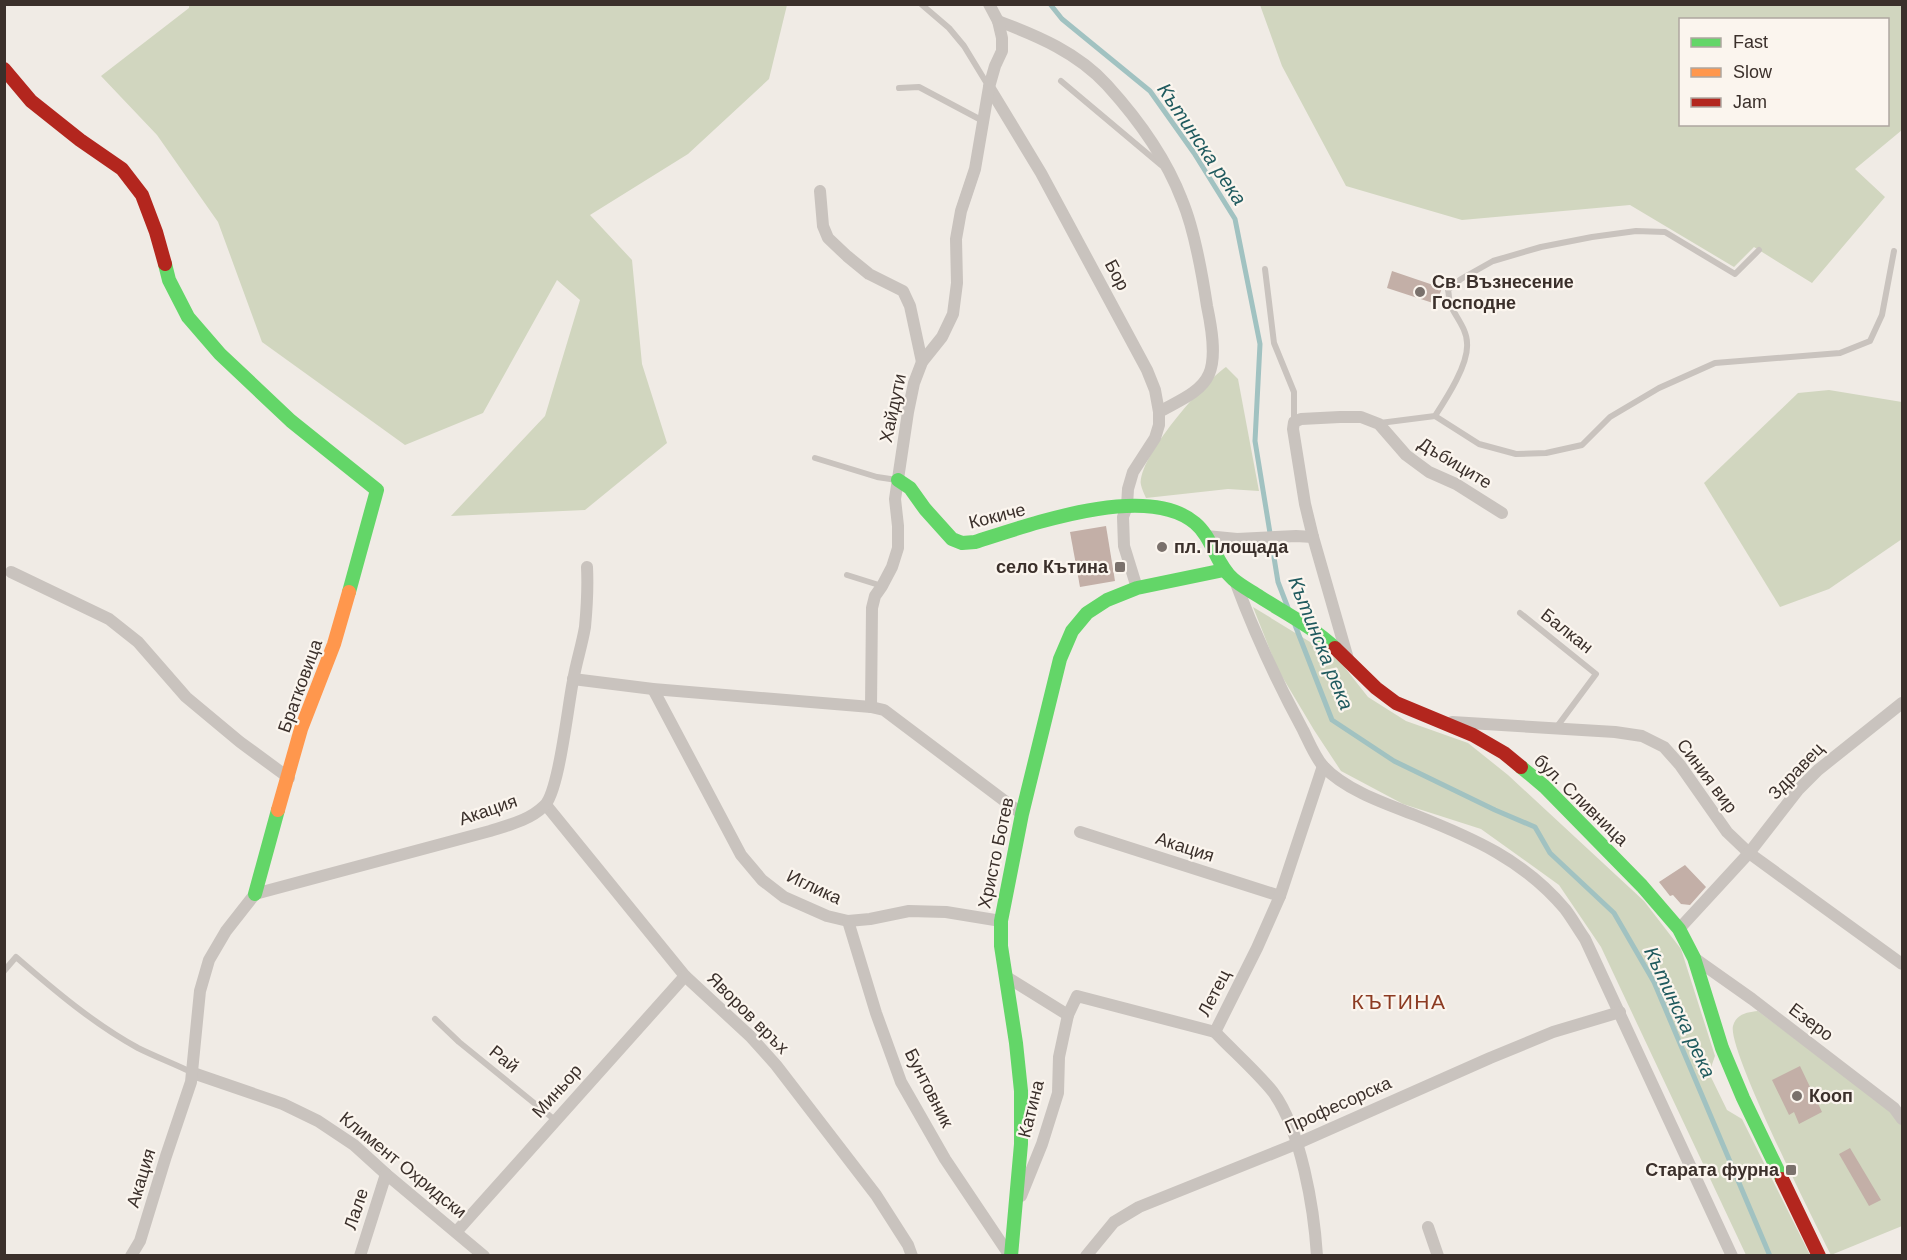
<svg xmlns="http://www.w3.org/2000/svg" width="1907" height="1260" font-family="Arial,sans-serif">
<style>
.green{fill:#d1d6bf;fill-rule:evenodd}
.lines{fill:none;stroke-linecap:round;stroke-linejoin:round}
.stream{stroke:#a1c2c1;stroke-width:5}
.building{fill:#c3afa7}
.lane{stroke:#c9c3be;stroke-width:6}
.street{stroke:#c9c3be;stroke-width:12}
.fast{stroke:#63d668;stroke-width:14}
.slow{stroke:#ff974d;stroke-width:14}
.jam{stroke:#b3261e;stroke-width:14}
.poi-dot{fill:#7a716c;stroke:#fbf5ee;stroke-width:2}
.labels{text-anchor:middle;stroke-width:4.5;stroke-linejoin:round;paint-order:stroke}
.street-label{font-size:18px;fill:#3b302b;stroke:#fbf5ee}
.poi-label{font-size:18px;font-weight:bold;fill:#3b302b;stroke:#fbf5ee;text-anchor:start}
.water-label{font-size:20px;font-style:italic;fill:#1f5a5e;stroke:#fbf5ee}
.quarter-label{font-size:21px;letter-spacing:1.5px;fill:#8c3b22;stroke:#fbf5ee}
</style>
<rect width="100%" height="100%" fill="#f0ebe5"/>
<g class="green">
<path d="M189,5H787L769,79L688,154L590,215L632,260L642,364L667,443L585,510L451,516L545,416L580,300L557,280L483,413L405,445L262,342L218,222L157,135L101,76L189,8Z"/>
<path d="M1260,5H1902V130L1855,169L1885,197L1812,283L1754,247L1734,267L1630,205L1462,220L1346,186L1282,66ZM1680,20H1888V124H1680Z"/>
<path d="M1226,367L1238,379L1259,491L1228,489L1146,498C1144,494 1142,489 1141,485C1137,458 1204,382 1226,367Z"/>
<path d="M1829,390L1902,402V539L1829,589L1780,607L1704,483L1798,393Z"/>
<path d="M1253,607L1338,659L1368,697L1406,721L1468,743L1508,775L1644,901L1681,949L1715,1056L1709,1073L1727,1110L1742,1119L1810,1255H1746L1601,947L1559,885L1481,829L1403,804L1341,771L1314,730L1277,668Z"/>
<path d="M1758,1011L1892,1112L1902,1126V1226L1831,1255C1815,1223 1727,1049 1733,1026C1736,1014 1748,1012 1758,1011Z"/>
</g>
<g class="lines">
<g class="stream">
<path d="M1050,4L1062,19L1150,91L1194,153L1235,219L1260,344L1255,441L1278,582L1288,608"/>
<path d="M1295,625L1332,720L1394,761L1495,810L1535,827L1550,853L1614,913L1654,982L1770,1256"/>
</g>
</g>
<g class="building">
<path d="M1392,271L1442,288L1436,304L1387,288Z"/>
<path d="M1106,526L1115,581L1080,587L1070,532Z"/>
<path d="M1685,865L1706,887L1690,905L1681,904L1673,895L1670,896L1659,882Z"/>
<path d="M1800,1066L1822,1112L1799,1124L1794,1112L1789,1115L1772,1080Z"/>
<path d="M1850,1148L1881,1200L1869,1206L1839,1154Z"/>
</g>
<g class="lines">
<g class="lane">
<path d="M921,4L949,28L964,46L989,87"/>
<path d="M1061,81L1161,165"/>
<path d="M899,88L919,87L983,121"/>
<path d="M1265,269L1274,343L1294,392V422"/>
<path d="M1435,416L1479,444L1516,454L1546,453L1582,445L1610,417L1659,388L1715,363L1840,353L1870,341L1882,315L1894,251"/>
<path d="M1380,423L1435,416C1446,399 1469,364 1467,343C1467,329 1455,316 1450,304C1449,300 1449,294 1448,290L1461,279L1493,261L1541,247L1592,237L1636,231L1665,232L1735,274L1759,250"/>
<path d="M815,458L877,477L897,480"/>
<path d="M847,575L882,586"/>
<path d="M1520,613L1596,674L1556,728"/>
<path d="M4,971L16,957C54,990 94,1024 138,1048C156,1057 175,1064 193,1073"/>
<path d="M435,1019L459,1042L555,1120"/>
</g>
<g class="street">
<path d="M998,21C1038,36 1078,53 1107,85C1137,118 1166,158 1182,200C1195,231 1202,273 1207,306C1211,325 1217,356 1209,374C1201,393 1176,402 1159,412"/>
<path d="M989,87L1041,173L1147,370L1155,390L1159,412V425L1155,438L1133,472L1128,489L1127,506L1123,517L1124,546L1137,588"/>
<path d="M820,191L823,226L828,238L847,256L869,274L903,291L910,306L922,362"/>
<path d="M1206,536L1237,539L1296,536L1313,537"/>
<path d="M11,572L109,619L138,642L186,697L240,742L289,778"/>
<path d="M1235,581C1254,632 1277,682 1303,730C1309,742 1315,757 1323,766C1345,790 1386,804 1415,815C1473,838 1524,860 1565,909C1572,918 1578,929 1585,939L1732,1256"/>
<path d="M1348,659L1313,537L1305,504L1293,429L1294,422L1301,419L1340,417H1361L1379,424L1406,455L1429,472L1456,484L1502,513"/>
<path d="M573,679L653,689L871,707L884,710L1022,814"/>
<path d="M653,689L741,855L762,880L784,897L827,916L848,921L870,919L909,911L946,912L1001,921"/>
<path d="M871,707L872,608L875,596L882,586L892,567L898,548V526L895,499L908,412L914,383L922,362L942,337L953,314L957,283L956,239L961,211L975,169L989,87L995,66L1002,51V38L998,21L989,4"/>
<path d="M1452,722L1615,732L1642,736L1664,747L1680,765L1727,832L1749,853L1902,964"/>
<path d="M546,805L685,976L750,1036L776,1065L876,1195L908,1245L912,1256"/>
<path d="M1080,832L1280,896"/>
<path d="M848,921L876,1013L901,1082L945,1159L1010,1256"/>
<path d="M1679,929L1749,853L1798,790L1818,770L1902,703"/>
<path d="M1694,958L1752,999L1894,1108L1902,1119"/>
<path d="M1005,976L1068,1015"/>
<path d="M1215,1032L1257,948L1280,896L1323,766"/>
<path d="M1215,1032C1233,1051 1257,1072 1273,1092C1301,1130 1314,1208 1317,1256"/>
<path d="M193,1073L283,1104L318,1121L354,1145L386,1174L484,1256"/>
<path d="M1021,1196L1042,1144L1058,1093L1059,1057L1068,1015L1077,996L1215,1032"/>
<path d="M1428,1227L1438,1256"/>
<path d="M457,1231L685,976"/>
<path d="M131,1256L140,1241L166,1156L191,1082L200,991L209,960L226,931L255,894L490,831C509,825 530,820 544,806C559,793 568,704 573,681C576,663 582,645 585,627C587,606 588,587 587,567"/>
<path d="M360,1256L386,1174"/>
<path d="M1086,1256L1114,1222L1139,1207L1296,1144L1490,1058L1553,1032L1620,1012"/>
</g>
<g class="fast">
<path d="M165,264L169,280L188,317L220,354L291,421L377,490L349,592"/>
<path d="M898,480L910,488L925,509L952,539L962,543L975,542C1029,525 1146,482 1195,523C1213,538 1215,563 1233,579C1241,586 1251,591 1260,597C1285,613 1313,627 1335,648"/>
<path d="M1521,767L1545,787L1642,886L1679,929L1694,958L1722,1048L1743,1098L1782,1179"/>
<path d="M255,894L278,810"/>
<path d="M1011,1256L1021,1144V1091L1016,1043L1001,946V921L1022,814L1060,659L1072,631L1087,613L1107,600L1137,588L1224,570"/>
</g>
<path class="slow" d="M278,810L301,729L334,644L349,592"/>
<g class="jam">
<path d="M4,69L31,101L80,140L122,169L142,195L156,232L165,264"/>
<path d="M1335,648L1376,688L1396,703L1473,735L1504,753L1521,767"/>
<path d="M1782,1179L1819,1256"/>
</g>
</g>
<g class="poi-dot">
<circle cx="1420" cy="292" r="6"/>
<circle cx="1162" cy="547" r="6"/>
<rect x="1114" y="561" width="12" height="12" rx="3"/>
<circle cx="1797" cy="1096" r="6"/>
<rect x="1785" y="1164" width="12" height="12" rx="3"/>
</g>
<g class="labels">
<g class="street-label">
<text transform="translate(1117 275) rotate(62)" y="6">Бор</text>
<text transform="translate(893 408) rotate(-78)" y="6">Хайдути</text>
<text transform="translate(1455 463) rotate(31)" y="6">Дъбиците</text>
<text transform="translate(997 516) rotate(-14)" y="6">Кокиче</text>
<text transform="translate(1567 631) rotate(38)" y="6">Балкан</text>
<text transform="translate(300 686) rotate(-70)" y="6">Братковица</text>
<text transform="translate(1796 771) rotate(-46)" y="6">Здравец</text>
<text transform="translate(1707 776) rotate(53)" y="6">Синия вир</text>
<text transform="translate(1581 800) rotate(44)" y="6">бул. Сливница</text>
<text transform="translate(488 810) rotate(-19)" y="6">Акация</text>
<text transform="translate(1185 847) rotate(18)" y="6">Акация</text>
<text transform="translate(996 853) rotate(-78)" y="6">Христо Ботев</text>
<text transform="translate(814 887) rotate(25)" y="6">Иглика</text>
<text transform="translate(1214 993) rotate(-63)" y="6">Летец</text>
<text transform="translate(748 1013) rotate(45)" y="6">Яворов връх</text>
<text transform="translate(1811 1022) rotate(37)" y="6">Езеро</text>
<text transform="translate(504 1059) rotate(39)" y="6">Рай</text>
<text transform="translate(929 1088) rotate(63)" y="6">Бунтовник</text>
<text transform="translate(557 1091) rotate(-48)" y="6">Миньор</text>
<text transform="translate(1338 1105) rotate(-24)" y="6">Професорска</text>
<text transform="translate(1031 1109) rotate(-76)" y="6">Катина</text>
<text transform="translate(403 1165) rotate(39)" y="6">Климент Охридски</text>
<text transform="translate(141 1178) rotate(-73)" y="6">Акация</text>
<text transform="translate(356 1209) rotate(-72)" y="6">Лале</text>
</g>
<g class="poi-label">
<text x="1432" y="288">Св. Възнесение<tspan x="1432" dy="21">Господне</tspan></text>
<text x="1174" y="553">пл. Площада</text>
<text x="1108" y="573" text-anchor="end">село Кътина</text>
<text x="1809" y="1102">Кооп</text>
<text x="1779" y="1176" text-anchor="end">Старата фурна</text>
</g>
<g class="water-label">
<text transform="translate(1202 144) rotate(56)" y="7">Кътинска река</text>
<text transform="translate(1321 643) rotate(68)" y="7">Кътинска река</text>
<text transform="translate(1680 1012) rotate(65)" y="7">Кътинска река</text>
</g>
<g class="quarter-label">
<text x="1399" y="1009">КЪТИНА</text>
</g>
</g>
<rect width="1907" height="1260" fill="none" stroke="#3b302b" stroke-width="12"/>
<rect x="1679" y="18" width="210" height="108" fill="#fbf5ee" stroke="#aea6a0" stroke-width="1.5"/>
<rect x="1691" y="38" width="30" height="9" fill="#63d668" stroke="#aea6a0" stroke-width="1.5"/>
<text x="1733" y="48" font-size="18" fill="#3b302b">Fast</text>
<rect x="1691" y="68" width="30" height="9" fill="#ff974d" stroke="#aea6a0" stroke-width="1.5"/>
<text x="1733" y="78" font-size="18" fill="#3b302b">Slow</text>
<rect x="1691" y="98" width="30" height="9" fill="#b3261e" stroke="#aea6a0" stroke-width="1.5"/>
<text x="1733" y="108" font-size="18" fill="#3b302b">Jam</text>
</svg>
